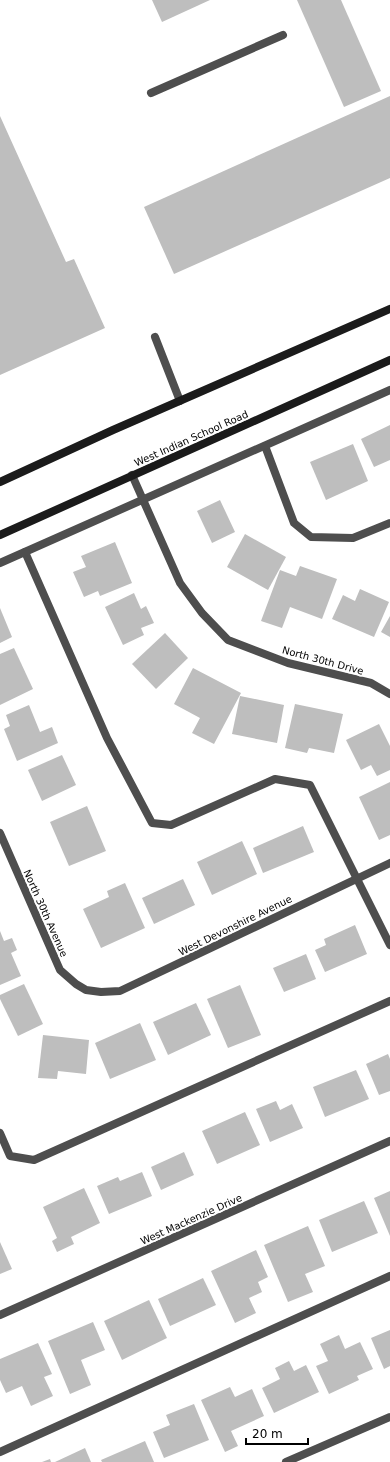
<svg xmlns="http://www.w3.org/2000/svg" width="390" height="1462" font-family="'DejaVu Sans',sans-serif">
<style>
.building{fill:#bebebe}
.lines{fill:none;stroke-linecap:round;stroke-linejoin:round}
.service{stroke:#4e4e4e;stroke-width:8}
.minor{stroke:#4e4e4e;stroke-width:8}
.secondary{stroke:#1b1b1b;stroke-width:8}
.labels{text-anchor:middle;stroke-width:4;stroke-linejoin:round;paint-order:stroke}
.street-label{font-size:10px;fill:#000;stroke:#fff}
</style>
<rect width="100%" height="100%" fill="#fff"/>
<g class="building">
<path d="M152,0H210L162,22Z"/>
<path d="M297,0H341L381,91L344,107Z"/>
<path d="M390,96V178L174,274L144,207Z"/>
<path d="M0,116L66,262L74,259L105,328L0,375Z"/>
<path d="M390,425V460L374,467L361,439Z"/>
<path d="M353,444L368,481L326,500L310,462Z"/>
<path d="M220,500L235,532L212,543L197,511Z"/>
<path d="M245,534L286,557L268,590L227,567Z"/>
<path d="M115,542L132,583L100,596L98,591L84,597L73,572L86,567L81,556Z"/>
<path d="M300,566L337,579L322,619L290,607L282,628L261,621L280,570L296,576Z"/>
<path d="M360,589L389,602L374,637L332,619L343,595L355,601Z"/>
<path d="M134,593L141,609L146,606L154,623L141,628L144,635L123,645L105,607Z"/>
<path d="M0,608L12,637L0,643Z"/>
<path d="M390,616V637L381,632Z"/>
<path d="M165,633L188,658L156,689L132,664Z"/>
<path d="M14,648L33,689L0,705V654Z"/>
<path d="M193,668L241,693L214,744L192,733L200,718L174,704Z"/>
<path d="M240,696L284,705L277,743L232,734Z"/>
<path d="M295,704L343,714L334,753L309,748L307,753L285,748Z"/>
<path d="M29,705L40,732L52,727L58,743L17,761L4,729L10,726L6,715Z"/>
<path d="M379,724L390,746V770L377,776L371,765L361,770L346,740Z"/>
<path d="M62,755L76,785L42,801L28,770Z"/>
<path d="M390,782V835L379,840L359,797Z"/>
<path d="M87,806L106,851L69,866L50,822Z"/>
<path d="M303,826L314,852L263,873L253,848Z"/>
<path d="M242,841L257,874L212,895L197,862Z"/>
<path d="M183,879L195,905L154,924L142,898Z"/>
<path d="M125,883L145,928L101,948L83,909L109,897L107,891Z"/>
<path d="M355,925L367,954L325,972L315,950L326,945L324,939Z"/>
<path d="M0,931L4,941L12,938L17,950L11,953L21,976L0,985Z"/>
<path d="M306,954L316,979L284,992L273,968Z"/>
<path d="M24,984L43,1024L18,1036L0,999V995Z"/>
<path d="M240,985L261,1035L228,1048L207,999Z"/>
<path d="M196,1003L211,1035L168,1055L153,1022Z"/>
<path d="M140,1023L156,1060L110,1079L95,1043Z"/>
<path d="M43,1035L89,1040L86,1074L58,1071L57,1079L38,1078Z"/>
<path d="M388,1054L390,1059V1091L379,1095L366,1064Z"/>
<path d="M356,1070L369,1099L325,1117L313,1087Z"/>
<path d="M276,1101L280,1110L292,1104L303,1128L270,1142L256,1109Z"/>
<path d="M245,1112L260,1145L217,1164L202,1131Z"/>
<path d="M184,1152L194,1175L161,1190L151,1167Z"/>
<path d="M142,1172L152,1196L109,1214L97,1186L118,1177L120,1181Z"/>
<path d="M84,1188L100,1223L71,1237L74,1244L57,1252L52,1241L57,1238L43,1207Z"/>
<path d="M390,1191V1236L374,1198Z"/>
<path d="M364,1201L378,1233L332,1252L319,1220Z"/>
<path d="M308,1226L325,1266L305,1274L313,1292L288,1302L264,1245Z"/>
<path d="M0,1242L12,1269L0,1274Z"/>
<path d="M256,1250L268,1277L258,1282L262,1292L249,1298L256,1313L235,1323L211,1271Z"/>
<path d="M203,1278L216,1305L170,1326L158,1299Z"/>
<path d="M149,1300L167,1338L122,1360L104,1321Z"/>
<path d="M93,1322L105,1350L81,1360L91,1385L70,1394L48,1341Z"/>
<path d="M390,1330V1366L384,1369L371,1338Z"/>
<path d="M339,1335L345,1349L360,1342L373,1369L357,1376L359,1380L329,1394L316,1366L328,1361L320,1344Z"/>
<path d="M38,1343L52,1374L44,1377L53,1396L31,1406L22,1386L6,1393L0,1380V1359Z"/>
<path d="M289,1361L294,1371L306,1365L319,1392L274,1413L262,1388L280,1379L275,1368Z"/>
<path d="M230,1387L235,1397L252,1389L264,1416L231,1431L238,1446L225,1452L201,1400Z"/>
<path d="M194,1404L209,1440L164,1458L153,1432L170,1425L166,1415Z"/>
<path d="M145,1441L154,1462H102L101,1460Z"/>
<path d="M85,1448L91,1462H55Z"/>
<path d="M50,1459L51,1462H42Z"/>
</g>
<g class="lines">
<g class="service">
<path d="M151,93L283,35"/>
<path d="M155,337L180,401"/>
<path d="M265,446L294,523L311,537L353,538L390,523"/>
<path d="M25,552L107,738L152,823L171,825L275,779L310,785L390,945"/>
<path d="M0,1133L10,1156L34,1160L390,1001"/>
<path d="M0,1452L390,1276"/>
</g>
<g class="minor">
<path d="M132,475L180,583L202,613L228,640L288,663L371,683L390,694"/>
<path d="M0,563L390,390"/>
<path d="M0,833L60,970L76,984L86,990L101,992L120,991L139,982L390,863"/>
<path d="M0,1315L390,1141"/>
<path d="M286,1462L390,1417"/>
</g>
<g class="secondary">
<path d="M0,482L113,430L390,309"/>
<path d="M0,535L390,360"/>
</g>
</g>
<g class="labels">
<g class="street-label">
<text transform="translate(191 438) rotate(-24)" y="4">West Indian School Road</text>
<text transform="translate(323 660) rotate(15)" y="4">North 30th Drive</text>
<text transform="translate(46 913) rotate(66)" y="4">North 30th Avenue</text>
<text transform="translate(235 925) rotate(-26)" y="4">West Devonshire Avenue</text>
<text transform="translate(191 1219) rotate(-24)" y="4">West Mackenzie Drive</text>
</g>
</g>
<path d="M246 1438v6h62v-6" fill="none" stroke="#000000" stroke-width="2"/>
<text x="252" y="1438" font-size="12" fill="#000000" stroke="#ffffff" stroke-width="3" paint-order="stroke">20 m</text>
</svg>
